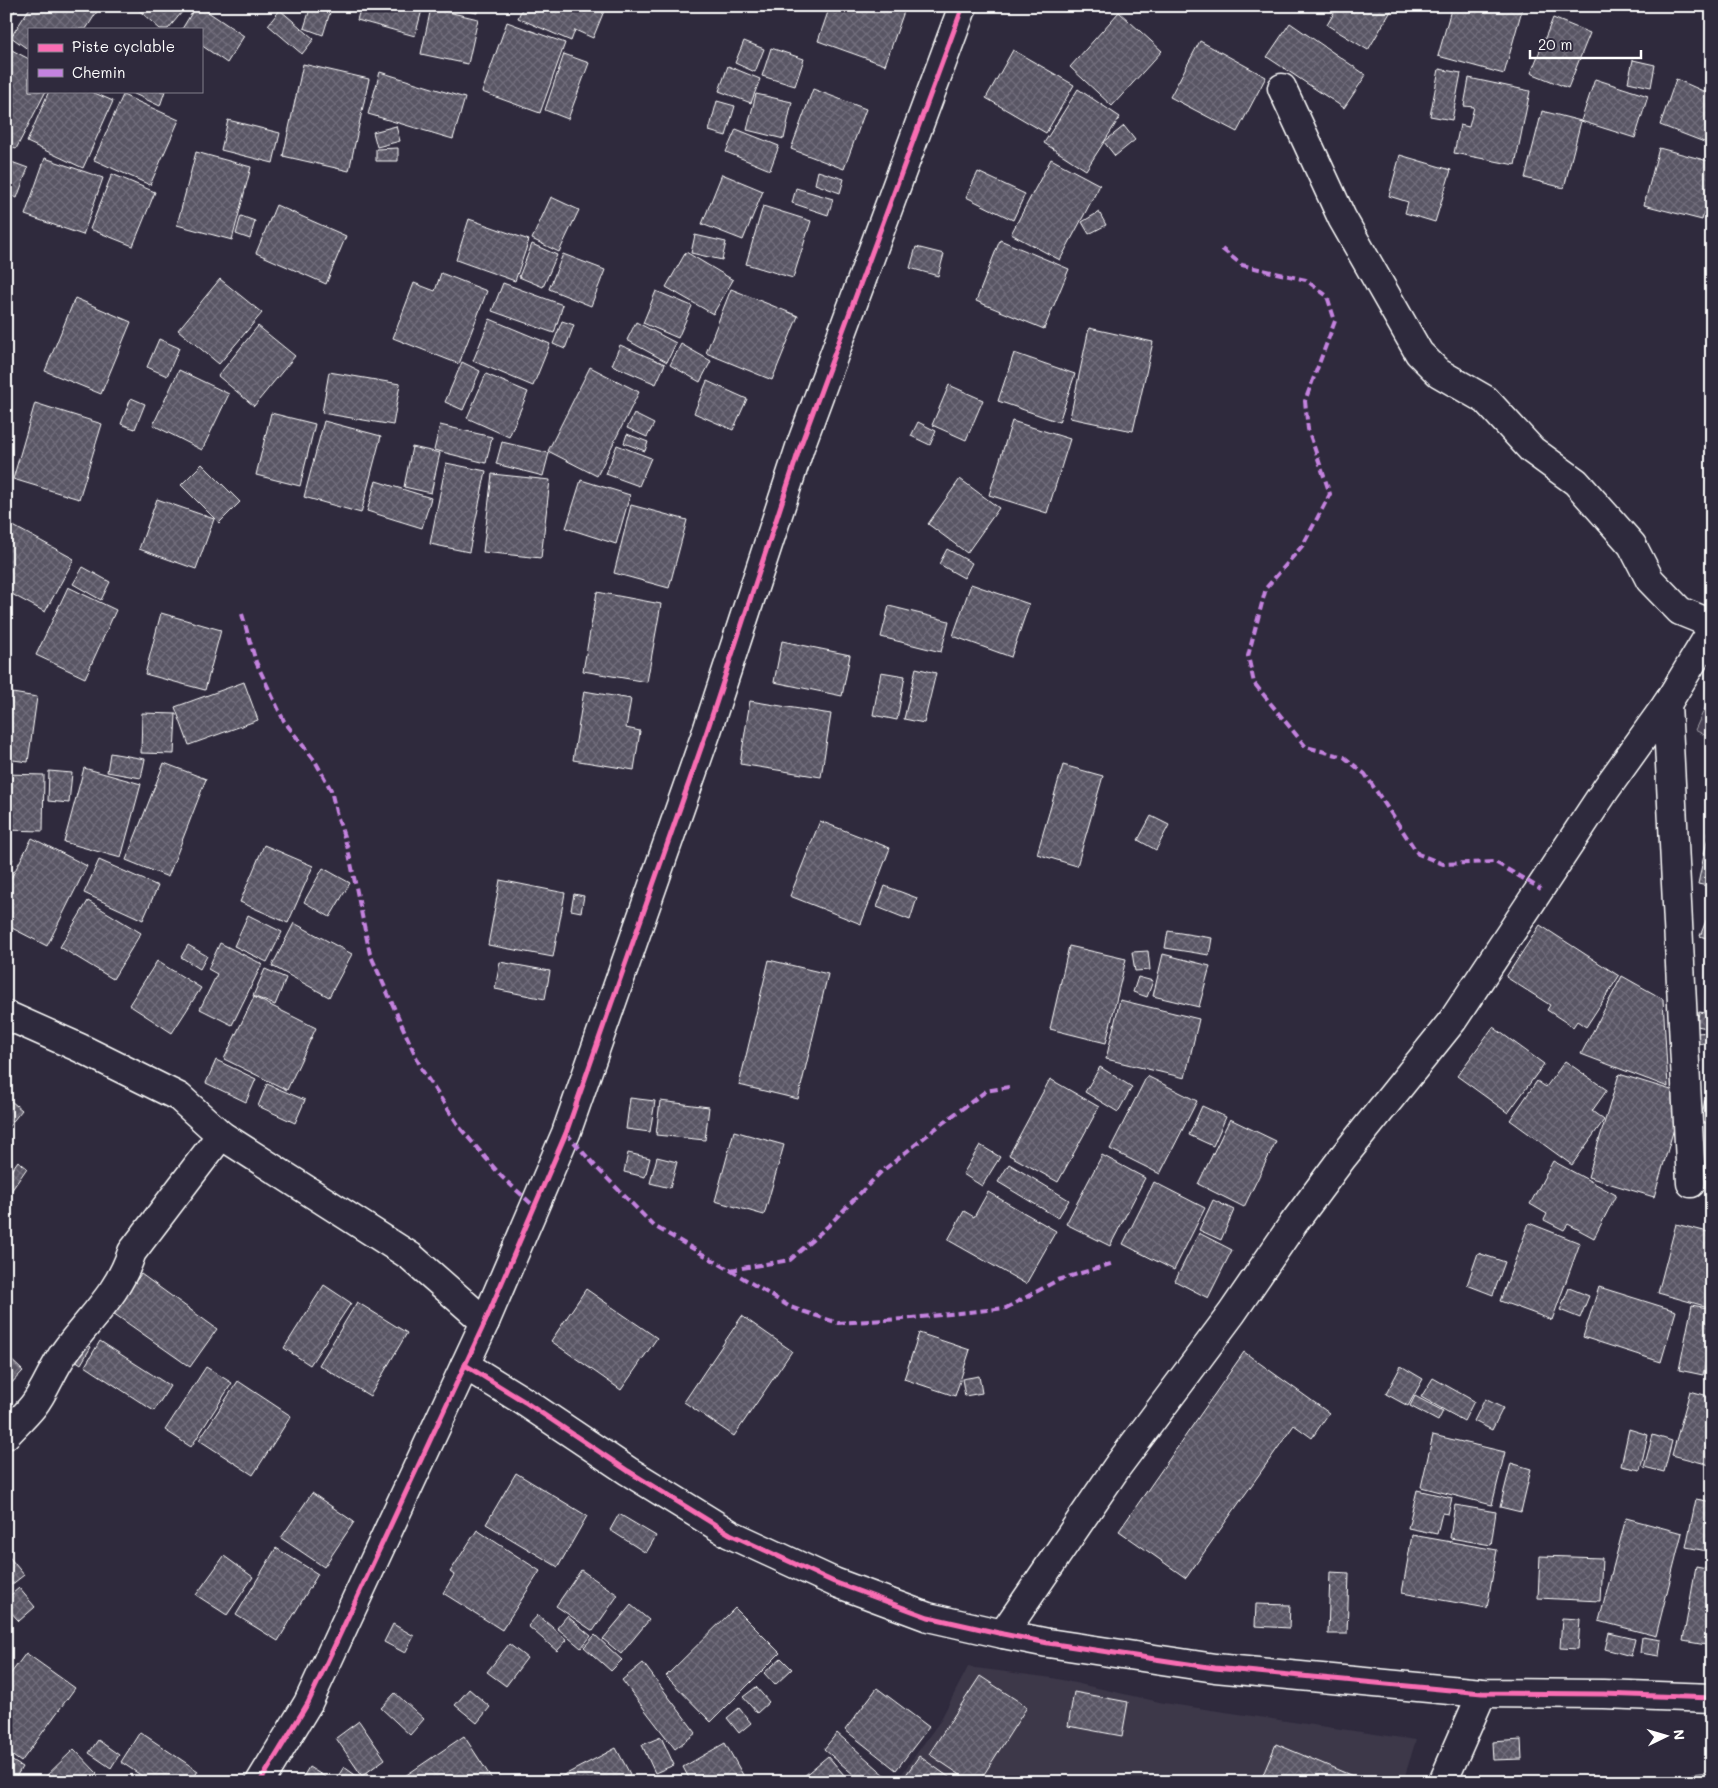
<svg xmlns="http://www.w3.org/2000/svg" width="1718" height="1788" font-family="Mali,sans-serif">
<style>
.built{fill:#3c3749}
.forest{fill:url(#forest-firs);stroke:#a2a0a8}
.building{fill:url(#building-cross-hatch);stroke:#fff}
.lines{fill:none;stroke-linecap:round;stroke-linejoin:round}
.street-casing{stroke:#fff;stroke-width:31}
.secondary-casing{stroke:#fff;stroke-width:31}
.street{stroke:#2f2a3d;stroke-width:28}
.secondary{stroke:#2f2a3d;stroke-width:28}
.quiet{stroke:#c483df;stroke-width:4;stroke-dasharray:8 4;stroke-linecap:butt}
.cycleway-casing{stroke:#2f2a3d;stroke-width:8}
.cycleway{stroke:#f96db3;stroke-width:5}
</style>
<defs>
<pattern id="forest-firs" width="22" height="20" patternUnits="userSpaceOnUse" patternTransform="scale(1.25)"><rect width="22" height="20" fill="#464152"/><path d="M5 1l3.5 6h-7zM16 11l3.5 6h-7z" fill="#625e6c"/></pattern>
<pattern id="building-cross-hatch" width="8" height="8" patternUnits="userSpaceOnUse" patternTransform="scale(1.25)"><rect width="8" height="8" fill="#595564"/><path d="M0 0l8 8M0 8l8-8" fill="none" stroke="#726e7b"/></pattern>
</defs>
<rect width="100%" height="100%" fill="#2f2a3d"/>
<filter id="ink" filterUnits="userSpaceOnUse"><feTurbulence type="fractalNoise" baseFrequency=".02" numOctaves="2"/><feDisplacementMap in="SourceGraphic" scale="10" xChannelSelector="R" yChannelSelector="G"/><feConvolveMatrix kernelMatrix="1 2 1 2 8 2 1 2 1" color-interpolation-filters="sRGB"/></filter>
<g filter="url(#ink)">
<path class="built" d="M968,1667L1053,1678L1164,1703L1416,1740L1403,1782H896L940,1721Z"/>
<path class="forest" d="M1712,692V739L1695,730Z"/>
<g class="building">
<path d="M6,6H17L7,25H6Z"/>
<path d="M31,6H92L98,10L86,29H29V50L11,37Z"/>
<path d="M134,6H187L168,29H160Z"/>
<path d="M196,6H199L244,36L227,63L201,45V29H182Z"/>
<path d="M311,6H321L331,9L323,35L304,28Z"/>
<path d="M361,6H423L415,36L357,20Z"/>
<path d="M445,6H478L477,13Z"/>
<path d="M523,6H606L593,38L575,30L571,41L518,18Z"/>
<path d="M830,6H906L885,65L818,41Z"/>
<path d="M1338,6H1394L1368,50L1327,25Z"/>
<path d="M1452,6H1523L1504,74L1438,56Z"/>
<path d="M431,8L478,19L468,64L421,54Z"/>
<path d="M280,10L314,39L302,54L268,25Z"/>
<path d="M1119,12L1162,51L1112,106L1070,67Z"/>
<path d="M1553,18L1590,33L1568,88L1531,73Z"/>
<path d="M507,22L565,43L540,113L482,92Z"/>
<path d="M1290,23L1366,75L1344,108L1267,57Z"/>
<path d="M744,41L764,49L755,72L735,63Z"/>
<path d="M1200,41L1266,77L1237,132L1170,97Z"/>
<path d="M6,47L29,59V91H46L16,149L6,144Z"/>
<path d="M771,48L804,59L795,86L762,76Z"/>
<path d="M1013,50L1074,85L1046,133L986,98Z"/>
<path d="M564,54L589,63L568,119L545,110Z"/>
<path d="M1633,60L1655,65L1651,87L1628,82Z"/>
<path d="M303,64L369,79L349,171L283,156Z"/>
<path d="M728,66L760,79L751,103L719,91Z"/>
<path d="M1439,69L1461,73L1452,120L1430,116Z"/>
<path d="M380,72L465,98L453,139L368,114Z"/>
<path d="M1469,78L1530,91L1515,165L1454,153L1460,125L1469,127L1474,107L1464,106Z"/>
<path d="M1595,79L1648,96L1635,138L1581,121Z"/>
<path d="M1676,79L1712,95V145L1660,125Z"/>
<path d="M813,89L866,109L844,169L791,149Z"/>
<path d="M1078,89L1120,117L1086,170L1044,143Z"/>
<path d="M49,91H90L113,101L83,168L27,142Z"/>
<path d="M128,91H165L160,106Z"/>
<path d="M756,94L792,102L784,139L747,130Z"/>
<path d="M123,95L179,120L150,185L94,160Z"/>
<path d="M717,101L735,106L726,136L709,131Z"/>
<path d="M1542,111L1581,121L1564,188L1525,178Z"/>
<path d="M228,120L280,133L273,163L221,150Z"/>
<path d="M396,126L400,141L377,147L373,132Z"/>
<path d="M1124,126L1135,140L1115,156L1104,142Z"/>
<path d="M736,129L779,146L770,170L726,152Z"/>
<path d="M398,148V161H376V149Z"/>
<path d="M1659,148L1712,162V182L1702,220L1644,205Z"/>
<path d="M196,152L251,167L232,240L177,225Z"/>
<path d="M1400,155L1451,170L1435,222L1405,213L1408,202L1389,196Z"/>
<path d="M45,158L103,178L83,235L25,215Z"/>
<path d="M1051,159L1100,185L1060,260L1011,234Z"/>
<path d="M6,160L28,168L17,198L6,194Z"/>
<path d="M818,171L844,179L840,193L815,184Z"/>
<path d="M978,172L1025,194L1013,220L966,197Z"/>
<path d="M112,174L155,192L133,246L90,229Z"/>
<path d="M722,174L763,191L743,240L702,224Z"/>
<path d="M796,188L833,199L828,215L792,203Z"/>
<path d="M551,197L579,210L559,252L532,239Z"/>
<path d="M276,205L346,236L326,284L256,253Z"/>
<path d="M763,206L811,221L793,278L746,264Z"/>
<path d="M1099,212L1106,225L1089,234L1082,222Z"/>
<path d="M241,216L255,221L250,239L236,234Z"/>
<path d="M469,219L529,240L515,281L456,260Z"/>
<path d="M695,235L726,242L722,260L691,253Z"/>
<path d="M1000,240L1069,269L1044,329L976,301Z"/>
<path d="M532,244L557,255L543,287L519,277Z"/>
<path d="M916,247L944,254L938,276L910,268Z"/>
<path d="M686,252L733,280L713,314L666,287Z"/>
<path d="M563,254L605,270L591,306L549,289Z"/>
<path d="M441,273L487,291L459,364L393,338L414,283L435,291Z"/>
<path d="M220,279L262,313L219,364L178,330Z"/>
<path d="M503,283L563,305L554,333L492,311Z"/>
<path d="M731,289L798,316L772,380L706,353Z"/>
<path d="M656,291L692,306L678,338L643,323Z"/>
<path d="M75,298L131,322L101,394L45,371Z"/>
<path d="M490,319L550,344L533,386L473,361Z"/>
<path d="M562,321L574,325L565,349L553,344Z"/>
<path d="M636,322L676,343L667,362L627,340Z"/>
<path d="M258,326L295,356L254,406L218,376Z"/>
<path d="M1089,328L1153,342L1133,431L1070,418Z"/>
<path d="M159,339L179,348L167,376L147,367Z"/>
<path d="M681,344L711,361L700,382L670,365Z"/>
<path d="M620,345L665,364L656,384L612,365Z"/>
<path d="M1014,353L1075,374L1059,422L998,401Z"/>
<path d="M462,362L480,371L463,410L445,402Z"/>
<path d="M590,367L639,392L597,476L548,451Z"/>
<path d="M179,370L229,394L202,450L153,425Z"/>
<path d="M329,372L400,384L393,425L322,413Z"/>
<path d="M486,374L528,392L509,437L467,418Z"/>
<path d="M707,381L747,399L733,430L694,413Z"/>
<path d="M949,385L983,400L966,440L932,425Z"/>
<path d="M131,398L145,404L135,429L121,424Z"/>
<path d="M35,403L102,424L79,499L13,479Z"/>
<path d="M271,413L315,424L300,486L256,475Z"/>
<path d="M634,414L654,424L647,437L627,428Z"/>
<path d="M324,421L381,436L361,513L304,497Z"/>
<path d="M1012,421L1070,439L1047,513L989,495Z"/>
<path d="M918,422L936,431L930,445L911,436Z"/>
<path d="M440,425L492,437L486,463L434,450Z"/>
<path d="M627,434L648,442L645,451L624,443Z"/>
<path d="M502,442L549,453L543,476L496,464Z"/>
<path d="M617,445L651,458L639,486L606,474Z"/>
<path d="M412,447L440,453L431,493L404,487Z"/>
<path d="M446,463L486,471L469,552L430,544Z"/>
<path d="M202,464L240,502L219,523L181,485Z"/>
<path d="M492,474L550,480L541,558L483,552Z"/>
<path d="M960,479L999,508L967,553L928,524Z"/>
<path d="M581,480L630,495L616,544L566,528Z"/>
<path d="M376,481L431,498L422,528L367,511Z"/>
<path d="M157,499L214,519L196,569L139,549Z"/>
<path d="M631,505L687,520L669,588L614,573Z"/>
<path d="M6,522L74,559L45,612L6,591Z"/>
<path d="M947,549L972,563L964,578L939,564Z"/>
<path d="M83,567L110,582L101,600L73,584Z"/>
<path d="M971,584L1029,604L1011,657L953,636Z"/>
<path d="M68,587L116,610L85,678L36,655Z"/>
<path d="M597,592L661,604L647,682L583,671Z"/>
<path d="M889,606L949,621L941,652L881,637Z"/>
<path d="M161,613L221,630L205,690L145,674Z"/>
<path d="M782,641L850,655L842,696L774,682Z"/>
<path d="M916,668L936,673L924,723L904,719Z"/>
<path d="M881,672L905,676L897,720L873,715Z"/>
<path d="M244,682L258,720L189,745L175,707Z"/>
<path d="M584,691L631,699L626,728L640,731L634,770L573,760Z"/>
<path d="M6,692L37,697L28,762L6,759Z"/>
<path d="M750,701L831,714L821,777L740,764Z"/>
<path d="M142,713L176,714L174,754L141,753Z"/>
<path d="M110,753L145,759L141,778L107,772Z"/>
<path d="M164,763L206,779L168,877L126,860Z"/>
<path d="M1063,765L1103,776L1077,866L1037,854Z"/>
<path d="M84,768L141,784L121,858L64,842Z"/>
<path d="M49,771L72,773L69,803L48,801Z"/>
<path d="M6,774L44,775L43,831L6,830Z"/>
<path d="M1151,816L1169,825L1156,850L1138,840Z"/>
<path d="M1712,817V887L1698,884Z"/>
<path d="M820,821L890,848L861,924L790,896Z"/>
<path d="M32,838L87,866L47,946L6,925V888Z"/>
<path d="M264,845L313,866L288,923L240,902Z"/>
<path d="M6,856L13,859L6,874Z"/>
<path d="M99,860L158,886L143,920L84,893Z"/>
<path d="M323,868L350,883L330,917L304,902Z"/>
<path d="M500,880L565,893L553,957L488,945Z"/>
<path d="M885,886L917,898L910,920L877,907Z"/>
<path d="M574,894L584,896L581,912L571,910Z"/>
<path d="M88,901L141,933L113,979L60,947Z"/>
<path d="M1712,906V940L1700,936Z"/>
<path d="M248,915L282,932L267,962L234,946Z"/>
<path d="M294,923L352,954L329,997L272,966Z"/>
<path d="M1540,925L1619,976L1586,1027L1577,1021L1573,1027L1547,1010L1550,1005L1506,977Z"/>
<path d="M1168,931L1212,938L1209,955L1165,948Z"/>
<path d="M220,943L262,964L232,1025L200,1009L217,974L208,969Z"/>
<path d="M188,945L207,956L200,969L181,957Z"/>
<path d="M1069,946L1126,959L1106,1043L1050,1029Z"/>
<path d="M1148,951L1150,970L1135,971L1132,952Z"/>
<path d="M1163,954L1210,966L1199,1007L1153,996Z"/>
<path d="M769,960L828,974L798,1099L739,1085Z"/>
<path d="M157,961L201,988L172,1033L129,1005Z"/>
<path d="M500,962L550,971L545,999L495,989Z"/>
<path d="M265,969L286,978L275,1005L253,996Z"/>
<path d="M1622,976L1663,999L1668,1087L1581,1054Z"/>
<path d="M1138,977L1153,981L1147,997L1133,992Z"/>
<path d="M254,997L316,1028L287,1090L224,1059Z"/>
<path d="M1120,1000L1199,1019L1185,1078L1106,1059Z"/>
<path d="M1699,1012L1712,1014V1029L1697,1026Z"/>
<path d="M1493,1027L1544,1064L1508,1113L1457,1076Z"/>
<path d="M1712,1032V1042L1698,1044L1697,1033Z"/>
<path d="M216,1060L256,1079L246,1102L206,1083Z"/>
<path d="M1565,1061L1607,1090L1592,1111L1604,1120L1572,1165L1510,1120L1537,1081L1546,1087Z"/>
<path d="M1100,1067L1132,1087L1118,1112L1085,1092Z"/>
<path d="M1619,1074L1684,1094L1654,1197L1588,1177Z"/>
<path d="M1147,1076L1197,1101L1160,1174L1110,1149Z"/>
<path d="M1050,1079L1099,1107L1058,1182L1009,1155Z"/>
<path d="M267,1084L305,1100L295,1123L258,1106Z"/>
<path d="M6,1097L22,1110L6,1130Z"/>
<path d="M630,1098L655,1101L650,1132L626,1129Z"/>
<path d="M1705,1099L1712,1101V1124L1701,1122Z"/>
<path d="M660,1101L709,1107L705,1140L656,1135Z"/>
<path d="M1202,1106L1226,1117L1213,1146L1189,1135Z"/>
<path d="M1230,1119L1276,1141L1244,1207L1198,1184Z"/>
<path d="M734,1131L784,1145L764,1215L715,1201Z"/>
<path d="M980,1145L1000,1157L982,1186L963,1174Z"/>
<path d="M628,1153L650,1158L645,1177L624,1172Z"/>
<path d="M1102,1155L1145,1178L1110,1246L1066,1224Z"/>
<path d="M657,1157L677,1162L670,1188L650,1183Z"/>
<path d="M18,1161L27,1168L7,1197L6,1178Z"/>
<path d="M1553,1161L1616,1195L1594,1238L1568,1224L1564,1230L1544,1220L1547,1214L1530,1204Z"/>
<path d="M1009,1164L1069,1200L1058,1218L998,1182Z"/>
<path d="M1154,1182L1205,1208L1174,1270L1123,1244Z"/>
<path d="M988,1192L1056,1231L1026,1284L948,1240L964,1211L974,1217Z"/>
<path d="M1213,1200L1234,1210L1221,1240L1199,1230Z"/>
<path d="M1529,1223L1580,1243L1552,1320L1500,1301Z"/>
<path d="M1676,1224L1712,1233V1308L1658,1293Z"/>
<path d="M1199,1233L1232,1250L1208,1298L1175,1281Z"/>
<path d="M1478,1253L1505,1262L1493,1295L1467,1285Z"/>
<path d="M141,1274L217,1329L190,1367L113,1313Z"/>
<path d="M324,1285L351,1303L310,1365L284,1348Z"/>
<path d="M1599,1287L1676,1311L1661,1362L1583,1337Z"/>
<path d="M1569,1288L1589,1296L1580,1318L1560,1310Z"/>
<path d="M586,1289L657,1338L621,1390L551,1341Z"/>
<path d="M357,1302L407,1333L370,1396L319,1365Z"/>
<path d="M1692,1305L1712,1309V1332L1703,1375L1679,1370Z"/>
<path d="M742,1316L792,1351L734,1436L684,1402Z"/>
<path d="M919,1333L970,1350L955,1396L904,1379Z"/>
<path d="M100,1341L170,1386L154,1411L85,1366Z"/>
<path d="M83,1342L91,1347L81,1364L72,1358Z"/>
<path d="M1244,1352L1329,1413L1312,1438L1294,1425L1186,1578L1119,1531Z"/>
<path d="M6,1355L23,1371L6,1389Z"/>
<path d="M1401,1366L1423,1379L1408,1406L1386,1394Z"/>
<path d="M206,1367L232,1383L191,1447L165,1430Z"/>
<path d="M979,1376L982,1393L965,1396L962,1379Z"/>
<path d="M1433,1378L1474,1401L1464,1421L1421,1397Z"/>
<path d="M238,1381L291,1416L253,1475L199,1440Z"/>
<path d="M1690,1391L1712,1397V1458L1710,1465L1672,1455Z"/>
<path d="M1415,1396L1443,1411L1438,1421L1410,1406Z"/>
<path d="M1485,1399L1503,1408L1492,1430L1474,1421Z"/>
<path d="M1629,1429L1648,1435L1640,1470L1621,1466Z"/>
<path d="M1433,1435L1505,1452L1492,1505L1421,1487Z"/>
<path d="M1653,1435L1672,1441L1664,1472L1644,1467Z"/>
<path d="M1511,1463L1531,1469L1521,1512L1500,1507Z"/>
<path d="M516,1473L587,1516L558,1567L486,1524Z"/>
<path d="M1417,1490L1452,1498L1448,1514L1442,1513L1437,1534L1408,1528Z"/>
<path d="M312,1493L354,1522L324,1567L281,1538Z"/>
<path d="M1696,1499L1712,1502V1552L1686,1547Z"/>
<path d="M1455,1505L1496,1512L1491,1545L1450,1538Z"/>
<path d="M619,1514L656,1536L646,1553L610,1530Z"/>
<path d="M1626,1518L1682,1533L1656,1636L1599,1621Z"/>
<path d="M477,1530L540,1571L502,1630L443,1593L454,1575L450,1572Z"/>
<path d="M1412,1535L1497,1550L1487,1608L1402,1593Z"/>
<path d="M276,1548L318,1574L278,1641L236,1615Z"/>
<path d="M6,1553L24,1575L6,1589Z"/>
<path d="M224,1556L253,1577L227,1615L196,1595Z"/>
<path d="M1540,1556L1602,1558L1600,1601L1538,1598Z"/>
<path d="M1696,1567L1712,1570V1646L1683,1641Z"/>
<path d="M581,1570L618,1595L593,1631L556,1606Z"/>
<path d="M1330,1572L1349,1573L1347,1634H1328Z"/>
<path d="M19,1588L35,1607L19,1621L6,1607V1599Z"/>
<path d="M1256,1604L1290,1605L1289,1628L1255,1626Z"/>
<path d="M631,1605L649,1620L621,1654L603,1639Z"/>
<path d="M735,1608L780,1653L711,1722L666,1676Z"/>
<path d="M538,1615L567,1640L557,1651L528,1626Z"/>
<path d="M567,1616L591,1636L581,1648L557,1628Z"/>
<path d="M1562,1618L1580,1619L1578,1649L1560,1648Z"/>
<path d="M393,1624L414,1636L405,1653L384,1642Z"/>
<path d="M1609,1633L1635,1639L1631,1656L1605,1649Z"/>
<path d="M595,1635L622,1660L611,1671L584,1647Z"/>
<path d="M1642,1637L1661,1640L1659,1656L1640,1653Z"/>
<path d="M509,1644L527,1658L506,1686L487,1672Z"/>
<path d="M26,1653L75,1688L21,1762L6,1751V1680Z"/>
<path d="M781,1658L792,1669L775,1685L764,1673Z"/>
<path d="M643,1663L696,1733L675,1749L622,1680Z"/>
<path d="M980,1676L1027,1707L979,1782H971L929,1754Z"/>
<path d="M756,1687L769,1702L757,1713L743,1697Z"/>
<path d="M877,1688L929,1727L896,1770L845,1730Z"/>
<path d="M469,1689L490,1707L477,1723L455,1705Z"/>
<path d="M1074,1692L1128,1702L1122,1736L1068,1726Z"/>
<path d="M395,1693L424,1719L410,1735L381,1708Z"/>
<path d="M739,1708L751,1723L739,1733L727,1718Z"/>
<path d="M359,1721L385,1759L362,1776L336,1738Z"/>
<path d="M140,1732L198,1771L191,1782H151L121,1762Z"/>
<path d="M837,1733L886,1776L881,1782H862L824,1749Z"/>
<path d="M464,1736L494,1782H409L405,1776Z"/>
<path d="M661,1737L674,1765L655,1773L642,1745Z"/>
<path d="M98,1740L119,1755L111,1768L89,1753Z"/>
<path d="M1521,1740L1522,1759L1493,1760L1492,1742Z"/>
<path d="M725,1743L747,1782H691L683,1767Z"/>
<path d="M1276,1744L1355,1777L1353,1782H1260Z"/>
<path d="M616,1748L630,1774L616,1782H551Z"/>
<path d="M74,1749L97,1773L89,1782H40Z"/>
<path d="M828,1756L850,1782H797Z"/>
<path d="M919,1756L956,1782H901Z"/>
<path d="M6,1757L22,1767L13,1782H6Z"/>
<path d="M309,1767L330,1780L329,1782H300Z"/>
<path d="M344,1767L365,1782H334Z"/>
<path d="M1712,1772V1782H1691V1774Z"/>
</g>
<g class="lines">
<defs>
<g id="street">
<path d="M1282,88L1342,218L1419,353L1439,373L1486,400L1532,450L1576,482L1632,545L1650,580L1680,611L1712,624"/>
<path d="M1667,704L1691,1183"/>
<path d="M6,1015L80,1048L179,1097L221,1135L410,1256L485,1322"/>
<path d="M465,1365L525,1402L628,1471L730,1534L834,1582L928,1617L1003,1634L1048,1643L1215,1668L1482,1693L1603,1694L1712,1698"/>
<path d="M6,1435C15,1425 25,1416 33,1406C45,1391 52,1370 64,1353C89,1318 118,1295 132,1252L221,1135"/>
<path d="M1003,1634L1117,1467L1232,1313L1293,1224L1343,1157L1453,1020L1606,789L1667,704L1712,630"/>
<path d="M1443,1782L1482,1693"/>
</g>
<path id="secondary" d="M260,1782L308,1703L485,1322L566,1133L707,731L800,447L963,6"/>
</defs>
<use href="#street" class="street-casing"/>
<use href="#secondary" class="secondary-casing"/>
<use href="#street" class="street"/>
<use href="#secondary" class="secondary"/>
<g class="quiet">
<path d="M1222,249L1242,265L1306,280L1327,296L1335,321L1305,401L1308,429L1330,494L1303,545L1266,588L1248,656L1254,683L1306,747L1344,757L1365,774L1418,854L1443,864L1495,862L1541,889"/>
<path d="M242,614L256,662L284,721L315,761L331,790L336,812L348,849L370,954L422,1070L461,1129L502,1177L535,1207"/>
<path d="M566,1133L597,1168L654,1226L730,1270L790,1307L838,1323L903,1319L1006,1308L1058,1280L1114,1263"/>
<path d="M730,1270L790,1260L828,1226L880,1173L940,1125L986,1091L1009,1087"/>
</g>
<defs>
<g id="cycleway">
<path d="M465,1365L525,1402L628,1471L730,1534L834,1582L928,1617L1003,1634L1048,1643L1215,1668L1482,1693L1603,1694L1712,1698"/>
<path d="M260,1782L308,1703L485,1322L566,1133L707,731L800,447L963,6"/>
</g>
</defs>
<use href="#cycleway" class="cycleway-casing"/>
<use href="#cycleway" class="cycleway"/>
</g>
</g>
<rect width="1718" height="1788" fill="none" stroke="#2f2a3d" stroke-width="25"/>
<rect x="12" y="12" width="1693" height="1763" fill="none" stroke="#fff" stroke-width="2" filter="url(#ink)"/>
<rect x="28" y="28" width="175" height="65" fill="#2f2a3d" stroke="#827f8b"/>
<rect x="38" y="44" width="25" height="8" fill="#f96db3" stroke="#827f8b"/>
<text x="72" y="52" font-size="15" fill="#ffffff">Piste cyclable</text>
<rect x="38" y="69" width="25" height="8" fill="#c483df" stroke="#827f8b"/>
<text x="72" y="78" font-size="15" fill="#ffffff">Chemin</text>
<g transform="translate(1666 1736) rotate(85)" stroke="#2f2a3d" stroke-width="4" paint-order="stroke">
<path d="M0-4L9 19L0 12L-9 19Z" fill="#ffffff"/>
<text y="-8" font-size="14" font-weight="bold" text-anchor="middle" fill="#ffffff">N</text>
</g>
<path d="M1530 50v8h111v-8" fill="none" stroke="#ffffff" stroke-width="2.5"/>
<text x="1538" y="50" font-size="15" fill="#ffffff" stroke="#2f2a3d" stroke-width="4" paint-order="stroke">20 m</text>
</svg>
